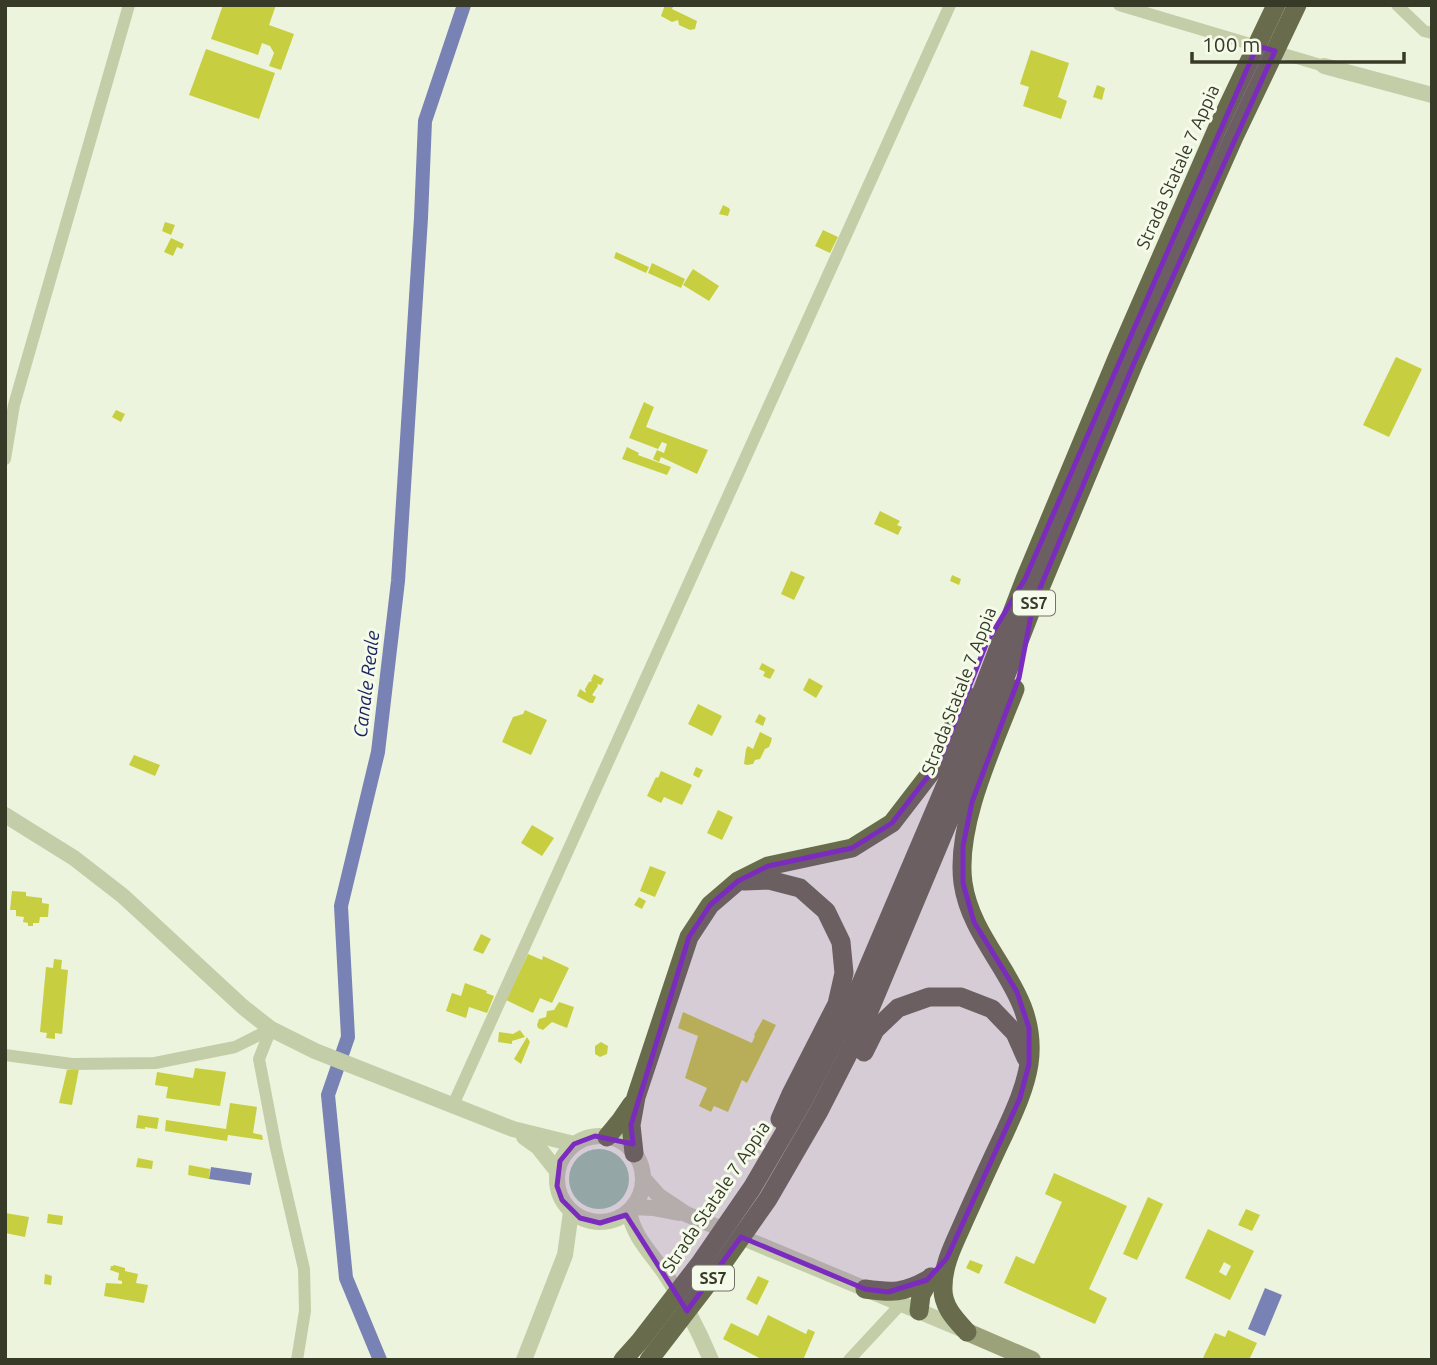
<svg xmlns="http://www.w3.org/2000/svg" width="1437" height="1365" font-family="Ubuntu,sans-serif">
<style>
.green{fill:#9bc5a2}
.water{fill:#7982b4}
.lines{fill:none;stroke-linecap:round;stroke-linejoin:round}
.canal{stroke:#7982b4;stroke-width:14}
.building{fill:#c7cf40;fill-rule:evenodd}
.minor{stroke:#c3cea8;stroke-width:12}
.tertiary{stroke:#c3cea8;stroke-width:16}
.secondary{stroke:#9ba279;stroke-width:18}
.trunk{stroke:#686c4c;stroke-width:19}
.marked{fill:#7b2cbf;fill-opacity:0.2;stroke:#7b2cbf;stroke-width:5;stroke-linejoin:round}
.labels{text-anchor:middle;stroke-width:6;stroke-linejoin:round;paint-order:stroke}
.shield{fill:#f5fbea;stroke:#717462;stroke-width:2}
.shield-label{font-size:16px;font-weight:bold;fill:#383a28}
.street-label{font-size:18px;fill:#383a28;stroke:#f5fbea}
.water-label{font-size:19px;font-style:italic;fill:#1a235f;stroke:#f5fbea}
</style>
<rect width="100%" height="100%" fill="#ecf4dd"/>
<circle class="green" cx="599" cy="1179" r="30"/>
<g class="water">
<path d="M211,1167L252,1173L250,1185L209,1179Z"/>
<path d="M1265,1288L1282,1295L1265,1336L1248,1329Z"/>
</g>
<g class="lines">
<path class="canal" d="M380,1360L346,1278L328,1095L348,1037L341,906L378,752L398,581L421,218L425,121L464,5"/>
</g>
<g class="building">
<path d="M223,5H276L269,25L294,34L281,70L269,66L274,53L270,46L262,43L258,55L211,39Z"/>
<path d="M665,5H674L672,9L697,21L695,29L690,30L679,25L678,20L672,22L661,16Z"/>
<path d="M206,49L275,73L259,119L189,95Z"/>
<path d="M1031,50L1069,63L1058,97L1067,101L1061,119L1023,106L1029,87L1020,84Z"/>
<path d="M1097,85L1105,88L1102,100L1093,97Z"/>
<path d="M723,205L729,208L730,210L728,216L719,214Z"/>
<path d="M165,222L175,225L171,235L162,231Z"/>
<path d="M823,230L838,237L830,253L815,246Z"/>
<path d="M171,238L184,244L182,249L177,247L173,256L164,252Z"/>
<path d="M616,252L649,267L646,273L614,258Z"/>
<path d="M652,263L685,279L681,288L648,273Z"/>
<path d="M693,269L719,286L709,301L683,285Z"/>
<path d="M1396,357L1422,369L1389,437L1363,425Z"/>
<path d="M644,402L654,407L646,427L708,450L697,474L661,457L659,462L653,459L657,450L664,453L667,444L662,442L658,449L629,438Z"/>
<path d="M116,410L125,414L121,422L112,417Z"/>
<path d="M627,447L639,453L638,455L671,467L667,475L622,459Z"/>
<path d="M880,511L900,521L897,525L902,527L898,535L874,524Z"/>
<path d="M791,571L805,577L794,600L781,594Z"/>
<path d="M952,575L961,579L959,585L950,581Z"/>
<path d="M762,663L775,670L770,679L763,676L765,672L759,669Z"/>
<path d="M594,674L604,679L601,685L597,684L598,686L592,695L596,697L593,703H590L577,696L580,689L586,693L585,689L589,682L592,681L591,680Z"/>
<path d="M809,678L823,686L816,698L803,690Z"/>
<path d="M698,704L722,716L712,736L688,724Z"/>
<path d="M525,710L547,720L531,755L502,742L513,717L523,714Z"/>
<path d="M759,714L766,718L763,726L755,722Z"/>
<path d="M760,732L772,738L771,742L769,747L765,749L760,759L755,760L753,764L747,765L744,764L746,749L748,746L753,749Z"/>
<path d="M134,755L160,765L155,776L129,765Z"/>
<path d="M696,767L703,770L699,778L693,775Z"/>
<path d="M661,771L692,785L682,805L664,797L661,803L647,796L656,777L658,778Z"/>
<path d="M718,810L733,817L722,840L707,833Z"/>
<path d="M532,825L554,838L542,856L521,843Z"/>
<path d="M650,866L666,872L655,897L640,891Z"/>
<path d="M12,891L26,892V896L42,898V903L49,904L48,917H40L39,923H33V926H28V923L23,922L24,917L16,916V910H10Z"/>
<path d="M639,897L646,901L642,909L634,905Z"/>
<path d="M481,934L491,939L483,954L473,950Z"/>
<path d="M528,954L542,960L543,956L569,968L552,1003L540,998L533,1013L506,1000Z"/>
<path d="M54,959L62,960L61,969L68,970L62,1034L55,1033V1039L46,1038L47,1033L40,1032L46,967L53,968Z"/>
<path d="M465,983L487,991L486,993L494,996L487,1013L469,1007L466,1018L446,1011L452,993L461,996Z"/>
<path d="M559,1002L574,1007L567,1028L552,1022L543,1030L538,1028L537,1025L539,1019L546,1017L547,1011L554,1010Z"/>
<path d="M683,1012L752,1043L755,1036L754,1035L763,1019L776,1025L747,1083L742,1080L728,1112L714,1106L711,1112L699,1106L707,1088L685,1078L698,1036L678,1028Z"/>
<path d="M520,1030L525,1037L512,1041V1044L498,1042L499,1032L513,1034Z"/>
<path d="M527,1037L530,1042L521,1064L514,1059Z"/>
<path d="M601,1042L608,1046L607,1054L600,1057L595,1054V1046Z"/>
<path d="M195,1068L226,1072L220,1106L166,1098L168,1087L155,1085L157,1072L193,1078Z"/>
<path d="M79,1069L72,1105L59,1103L67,1070Z"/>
<path d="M230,1103L257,1107L253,1133L262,1135L263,1140L228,1135L227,1141L165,1131L166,1120L226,1129Z"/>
<path d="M138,1115L159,1118L157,1129L145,1127V1129L136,1128Z"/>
<path d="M138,1158L153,1161L152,1169L136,1167Z"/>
<path d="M189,1165L210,1169L209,1179L188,1175Z"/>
<path d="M1054,1173L1127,1206L1089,1289L1107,1298L1095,1324L1004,1283L1016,1256L1034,1264L1062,1202L1045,1194Z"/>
<path d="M1148,1197L1163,1204L1137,1260L1123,1254Z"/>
<path d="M1246,1209L1260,1215L1252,1231L1238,1225Z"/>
<path d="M5,1213L29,1217L25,1237L5,1233Z"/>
<path d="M48,1214L63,1216L62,1225L47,1223Z"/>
<path d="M1208,1229L1254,1251L1230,1300L1185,1278ZM1224,1262L1231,1266L1226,1276L1219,1272Z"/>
<path d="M970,1260L983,1265L979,1274L966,1268Z"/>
<path d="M114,1265L125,1268V1271L138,1274L136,1283L148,1285L144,1303L104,1296L106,1283L122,1284V1281L118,1280L119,1273L110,1270L111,1266H113Z"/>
<path d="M45,1274L52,1276L51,1285L44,1284Z"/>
<path d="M758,1276L769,1281L757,1305L746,1299Z"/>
<path d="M768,1315L806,1334L808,1329L815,1332L803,1360H763L723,1339L731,1323L758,1336Z"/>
<path d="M1228,1330L1257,1343L1249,1360H1202L1215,1333L1225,1337Z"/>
</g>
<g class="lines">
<g class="minor">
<path d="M1119,5L1324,66"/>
<path d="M1397,5L1424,31L1432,33"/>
<path d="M5,459L14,405L129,5"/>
<path d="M271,1029L259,1059L276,1148L304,1269L305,1311L297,1360"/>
<path d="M5,1055L72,1064L155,1063L235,1047L271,1029"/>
<path d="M453,1105L950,5"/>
<path d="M849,1360L901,1304"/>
</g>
<g class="tertiary">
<path d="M1324,66L1432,95"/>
<path d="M5,815L74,858L123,896L243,1007L271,1029L315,1051L513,1129L574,1144"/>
<circle cx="600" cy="1179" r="43"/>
<path d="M524,1137L538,1147L557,1171"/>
<path d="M643,1178L659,1196L686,1214L964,1330"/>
<path d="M633,1207L653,1208L679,1213"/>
<path d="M629,1211C633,1236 650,1252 664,1272C683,1300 698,1329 711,1360"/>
<path d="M524,1360L565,1255L571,1212"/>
</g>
<path class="secondary" d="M967,1332L1032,1360"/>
<g class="trunk">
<path d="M744,881L769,880L800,888L826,911L841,942L844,973L837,1004L791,1094L780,1119"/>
<path d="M864,1052L875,1030L898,1008L929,997H961L992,1009L1015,1033L1026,1058"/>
<path d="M607,1137L621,1120L632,1104"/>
<path d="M634,1153L631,1125L636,1097L689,937L710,905L738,881L768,866L852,848L892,823L939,762L966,695"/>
<path d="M865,1289C893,1293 903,1293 927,1280"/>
<path d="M919,1311L921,1295L931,1277"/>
<path d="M967,1332C955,1319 942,1306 943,1287C943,1263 955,1242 964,1221C977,1192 990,1163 1004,1134C1014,1112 1025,1089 1029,1064C1040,989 973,951 963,883C955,824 994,744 1015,689"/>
<path d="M623,1360L640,1341L701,1262L752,1188L803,1101L849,1012L950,775L1025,579L1118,356L1217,129L1276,5"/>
<path d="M649,1360L716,1273L768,1199L819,1111L864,1023L962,789L1033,605L1134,363L1234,137L1297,5"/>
</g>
</g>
<path class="marked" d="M1257,46L1275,51L1134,363L1033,605L1019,678L972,802L963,846V883L974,922L1017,992L1029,1028V1064L1020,1098L947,1258L927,1280L888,1292L865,1289L741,1237L687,1311L626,1215L600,1223L580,1218L562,1200L557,1186L560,1161L574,1144L595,1136L633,1144L631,1125L689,937L710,905L738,881L768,866L852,848L892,823L939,762L987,642L1025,579Z"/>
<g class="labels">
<g class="shield">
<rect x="1013" y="590.5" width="42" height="25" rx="5"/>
<rect x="692" y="1265.5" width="42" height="25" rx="5"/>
</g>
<g class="shield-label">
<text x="1034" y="609">SS7</text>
<text x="713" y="1284">SS7</text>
</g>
<g class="street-label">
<text transform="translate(1178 167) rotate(-66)" y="6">Strada Statale 7 Appia</text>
<text transform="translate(959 691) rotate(-69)" y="6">Strada Statale 7 Appia</text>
<text transform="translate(716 1197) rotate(-56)" y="6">Strada Statale 7 Appia</text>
</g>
<g class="water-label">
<text transform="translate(366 684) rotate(-83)" y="7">Canale Reale</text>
</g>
</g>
<rect width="1437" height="1365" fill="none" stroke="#383a28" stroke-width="14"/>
<path d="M1192 52v10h212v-10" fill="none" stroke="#383a28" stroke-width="3.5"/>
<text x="1202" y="52" font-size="21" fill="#383a28" stroke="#f5fbea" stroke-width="5" paint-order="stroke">100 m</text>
</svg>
